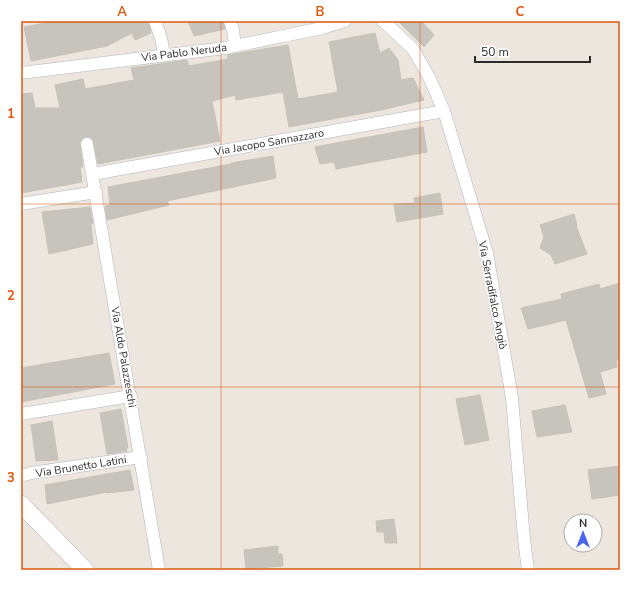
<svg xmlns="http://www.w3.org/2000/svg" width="641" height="591" font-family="'Nunito Sans',sans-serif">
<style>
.building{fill:#c7c3bd;stroke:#c7c2b8}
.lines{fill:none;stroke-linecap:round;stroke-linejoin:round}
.street-casing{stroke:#b1b4bd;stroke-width:13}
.secondary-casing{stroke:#b1b4bd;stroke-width:18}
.street{stroke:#fff;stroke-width:12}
.secondary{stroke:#fff;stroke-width:17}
.grid{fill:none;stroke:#df570e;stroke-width:1;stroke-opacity:0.55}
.labels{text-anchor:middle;stroke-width:3;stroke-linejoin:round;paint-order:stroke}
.street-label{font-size:11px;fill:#2b2b2b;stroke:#fff}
.neatline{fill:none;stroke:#df570e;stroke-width:1.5}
.grid-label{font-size:13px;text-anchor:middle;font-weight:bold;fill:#df570e}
</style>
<rect width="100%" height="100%" fill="#ece6de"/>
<g class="building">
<path d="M56,21H148L151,33L135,40L132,33L107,46L31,61L24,27Z"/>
<path d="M188,21H223L225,29L194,36Z"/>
<path d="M398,21H421L434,35L424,47Z"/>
<path d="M375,33L380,53L389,48L398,60L401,80L413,78L424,100L381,110L289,127L283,92L236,100L235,95L212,101L220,141L98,164L93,140L90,137H85L80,141V145L83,167H80L82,182L21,193V94L32,93L35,108H60L55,85L83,79L85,89L134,80L131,68L187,60L189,66L228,59L227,55L288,45L298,99L338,92L329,42Z"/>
<path d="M423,127L427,152L336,169L334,162L320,164L315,147Z"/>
<path d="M273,156L276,178L167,201L169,205L107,220L105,206L110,205L108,187L231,164V163Z"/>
<path d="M440,193L443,214L397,222L394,204L415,203L414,198Z"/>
<path d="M90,207L93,223L91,224L93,244L49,254L42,212Z"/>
<path d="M574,214L577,226H576L587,254L555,264L551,255L540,248L544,237L540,225Z"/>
<path d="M620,283V360H616L617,367L600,372L606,394L589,398L566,320L528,329L521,308L562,299L561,294L599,284L600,289Z"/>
<path d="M109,353L115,384L21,402V368Z"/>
<path d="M480,395L489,440L465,445L456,399Z"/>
<path d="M565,405L572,432L537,437L532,411Z"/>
<path d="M121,409L128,448H126L127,451L107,454L100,413Z"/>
<path d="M52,421L58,460L36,461L31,425Z"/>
<path d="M620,466V495L592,499L588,470Z"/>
<path d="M130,470L134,490L107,493V492L47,504L45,485Z"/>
<path d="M394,519L397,543H385L384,532H377L376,521Z"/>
<path d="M278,546V554H282L283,566L246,569L244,550Z"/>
</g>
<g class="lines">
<defs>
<g id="street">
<path d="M155,21L161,38L164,54"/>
<path d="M230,21L233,30L235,46"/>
<path d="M383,21L413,49L429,77L444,111L487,253L512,398L524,539L528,570"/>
<path d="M21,73L225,48L322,28L345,21"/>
<path d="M87,144L159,570"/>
<path d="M93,174L444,111"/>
<path d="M21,204L96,192"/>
<path d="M21,414L131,396"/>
<path d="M21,476L31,473L141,457"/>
</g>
<path id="secondary" d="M21,504L85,570"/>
</defs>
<use href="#street" class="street-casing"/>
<use href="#secondary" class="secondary-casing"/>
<use href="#street" class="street"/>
<use href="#secondary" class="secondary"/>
</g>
<path class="grid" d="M221,21V570M420,21V570M21,204H620M21,387H620"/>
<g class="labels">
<g class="street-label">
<text transform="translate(184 52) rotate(-7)" y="4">Via Pablo Neruda</text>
<text transform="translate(269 142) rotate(-10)" y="4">Via Jacopo Sannazzaro</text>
<text transform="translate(493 295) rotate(79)" y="4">Via Serradifalco Angiò</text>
<text transform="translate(124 357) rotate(80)" y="4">Via Aldo Palazzeschi</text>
<text transform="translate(81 466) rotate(-9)" y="4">Via Brunetto Latini</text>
</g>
</g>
<rect width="641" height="591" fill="none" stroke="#ffffff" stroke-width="44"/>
<g transform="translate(583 533)"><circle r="19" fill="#ffffff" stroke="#aaaaaa"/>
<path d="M0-3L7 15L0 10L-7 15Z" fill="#4867ee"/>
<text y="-6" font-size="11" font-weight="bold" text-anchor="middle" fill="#2b2b2b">N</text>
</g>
<path d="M475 56v6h115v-6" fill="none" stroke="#2b2b2b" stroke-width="2"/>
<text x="481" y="56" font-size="12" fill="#2b2b2b" stroke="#ffffff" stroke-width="3" paint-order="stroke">50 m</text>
<rect x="22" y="22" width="597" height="547" class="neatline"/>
<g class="grid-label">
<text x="122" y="16">A</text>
<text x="320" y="16">B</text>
<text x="520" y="16">C</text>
<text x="11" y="118">1</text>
<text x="11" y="300">2</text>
<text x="11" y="482">3</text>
</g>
</svg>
